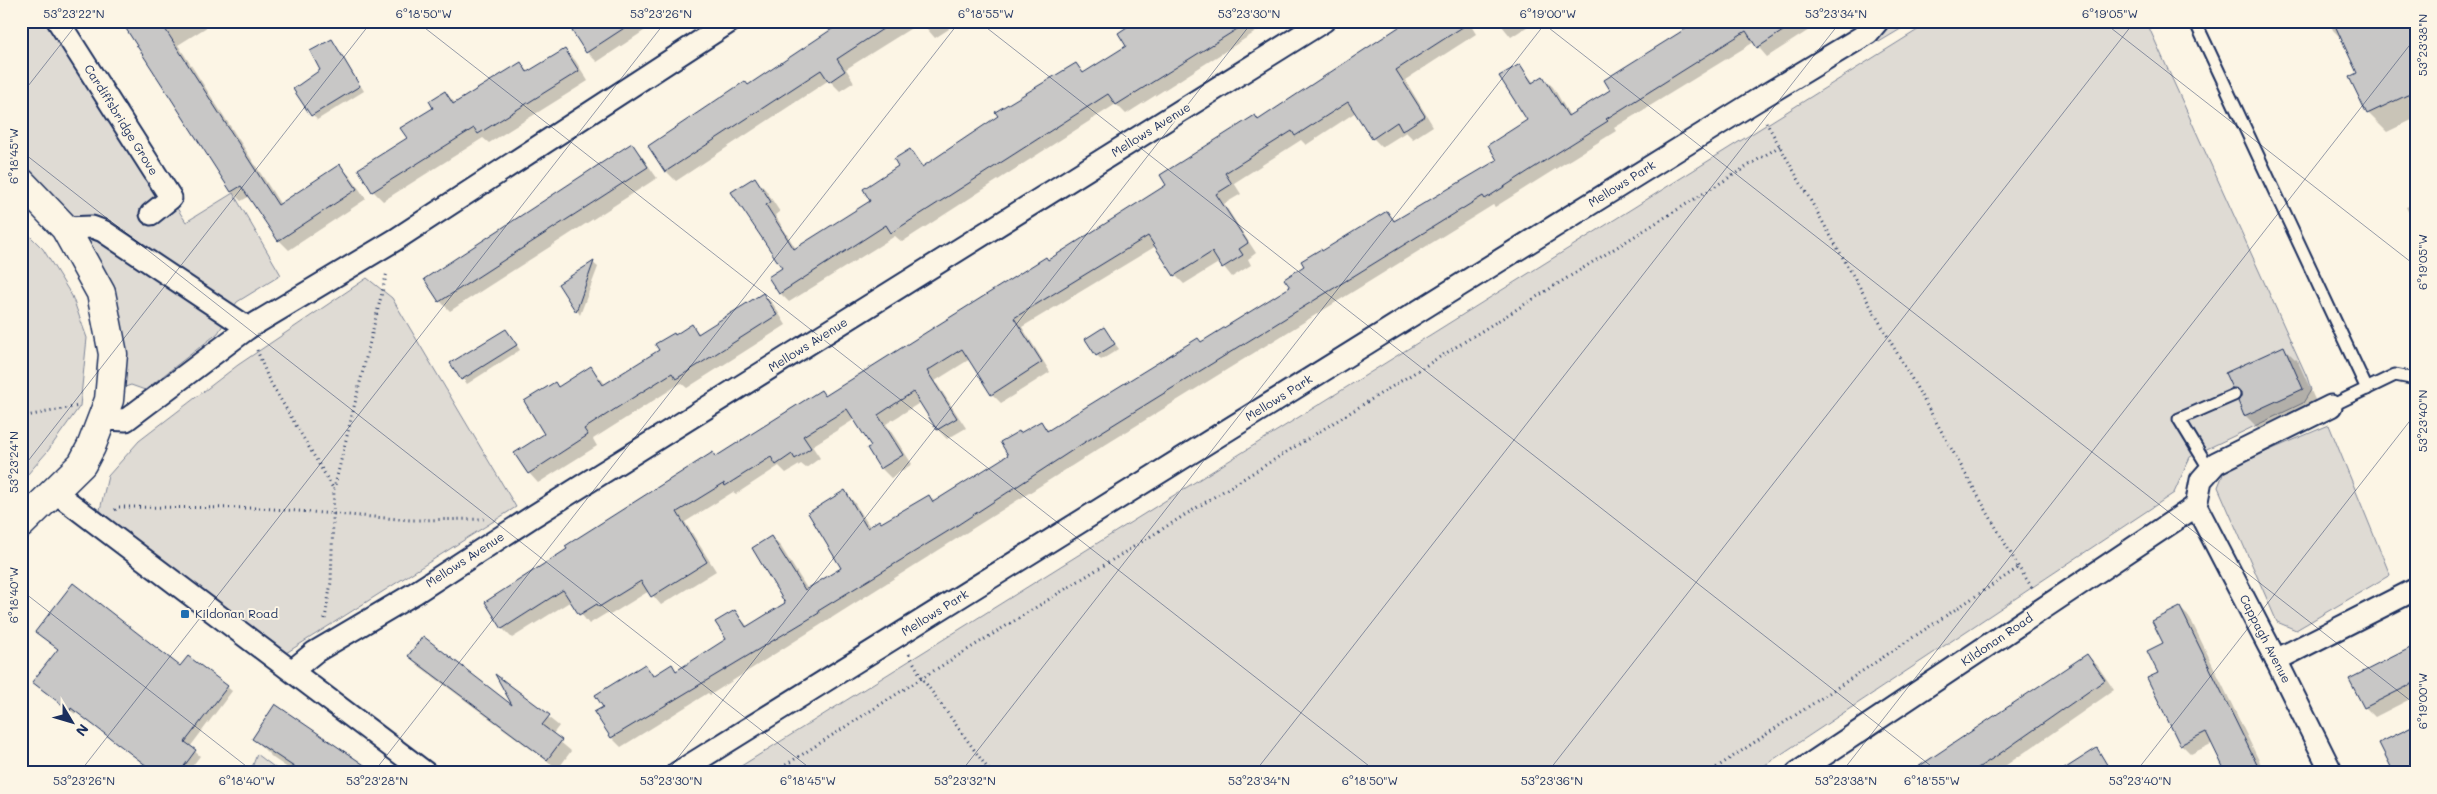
<svg xmlns="http://www.w3.org/2000/svg" width="2437" height="794" font-family="Mali,sans-serif">
<style>
.green{fill:#dfdbd4;stroke:#7d8599}
.shadow{fill:#0003}
.building{fill:#c8c7c6;stroke:#1b2f5e}
.lines{fill:none;stroke-linecap:round;stroke-linejoin:round}
.lane-casing{stroke:#1b2f5e;stroke-width:15}
.street-casing{stroke:#1b2f5e;stroke-width:25}
.secondary-casing{stroke:#1b2f5e;stroke-width:31}
.path{stroke:#1b2f5e;stroke-width:3;stroke-dasharray:1 4;stroke-linecap:butt}
.lane{stroke:#fcf5e5;stroke-width:11}
.street{stroke:#fcf5e5;stroke-width:21}
.secondary{stroke:#fcf5e5;stroke-width:28}
.ticks{fill:none;stroke:#1b2f5e;stroke-width:1;stroke-opacity:0.45}
.poi-dot{fill:#1f6fb2;stroke:#fcf5e5;stroke-width:2}
.labels{text-anchor:middle;stroke-width:4;stroke-linejoin:round;paint-order:stroke}
.street-label{font-size:12px;fill:#1b2f5e;stroke:#fcf5e5}
.poi-label{font-size:12px;fill:#1b2f5e;stroke:#fcf5e5;text-anchor:start}
.neatline{fill:none;stroke:#1b2f5e;stroke-width:2}
.ticks-label{font-size:12px;text-anchor:middle;fill:#1b2f5e}
</style>
<rect width="100%" height="100%" fill="#fcf5e5"/>
<filter id="ink" filterUnits="userSpaceOnUse"><feTurbulence type="fractalNoise" baseFrequency=".02" numOctaves="2"/><feDisplacementMap in="SourceGraphic" scale="10" xChannelSelector="R" yChannelSelector="G"/><feConvolveMatrix kernelMatrix="1 2 1 2 8 2 1 2 1" color-interpolation-filters="sRGB"/></filter>
<g filter="url(#ink)">
<g class="green">
<path d="M21,21H55L186,222L233,193L281,275L237,302L218,333L145,390L131,385L110,392L102,292L21,179Z"/>
<path d="M1878,21H1914L1879,42L1868,33Z"/>
<path d="M1932,21H2146L2307,377L2311,390L2303,403L2190,457L2174,493L1753,773H730Z"/>
<path d="M21,227L43,249L72,296L87,338L80,406L47,452L21,482Z"/>
<path d="M367,278L392,298L516,507L286,653L281,661L203,590L119,528L100,510L108,476L139,441L238,365Z"/>
<path d="M2329,425L2390,575L2296,630L2277,622L2218,487L2225,469Z"/>
<path d="M257,754L282,773H250Z"/>
</g>
<g class="shadow">
<path d="M123,21H207L210,25L178,45L281,205L340,166L350,176L366,199L289,250L279,240L250,196L241,201L232,192Z"/>
<path d="M590,21H659L597,62L587,52Z"/>
<path d="M847,21H944L949,29L935,38L921,22L846,69L854,82L840,91L829,80L676,181L666,171L650,146L748,86Z"/>
<path d="M1138,21H1273L1126,114L1116,104L902,242L895,236L789,302L780,293L783,268L755,179L765,189L780,212L775,215L796,249L872,201L900,167L909,151L924,167L1076,65L1085,74L1128,46Z"/>
<path d="M1468,21L1476,34L1405,80L1433,126L1413,139L1406,132L1382,147L1373,138L1356,112L1306,145L1301,140L1234,183L1241,194L1224,204L1256,253L1248,259L1251,265L1232,277L1220,262L1184,284L1175,275L1156,246L1022,327L1050,372L1001,403L992,394L970,359L935,381L966,428L947,439L938,430L921,402L886,424L912,464L891,478L881,468L869,449L873,446L855,419L812,446L820,458L806,468L801,464L786,473L779,466L736,494L733,492L685,522L716,571L661,605L649,591L610,615L607,613L589,624L571,601L512,638L503,629L486,602L712,454L716,458L826,397L1048,262L1168,185L1255,116L1259,121Z"/>
<path d="M1498,21H1536L1511,37Z"/>
<path d="M1700,21H1823L1767,57L1754,42L1614,128L1616,131L1495,207L1493,205L1092,453L710,695L708,693L621,747L612,738L596,712L604,707L645,666L655,676L672,665L677,671L727,640L735,611L748,627L787,603L771,537L781,547L808,590L843,569L845,492L854,502L870,527L881,525L929,496L935,502L1010,455L1020,435L1041,422L1049,431L1202,343L1291,288L1306,267L1323,252L1387,213L1396,221L1499,160L1529,121L1520,65L1534,83L1543,78L1553,87L1570,116L1611,90Z"/>
<path d="M2329,21H2416V118L2387,132L2368,113L2358,74L2342,39L2333,30Z"/>
<path d="M332,40L364,91L317,120L295,89L322,71Z"/>
<path d="M565,50L575,60L588,81L489,143L483,138L383,201L373,191L408,138L435,108L445,92L456,104L521,64L529,72Z"/>
<path d="M632,145L641,155L657,178L450,311L440,301Z"/>
<path d="M2416,203V227L2406,207Z"/>
<path d="M593,263L598,267L580,315L560,285Z"/>
<path d="M763,294L773,304L786,325L687,388L681,383L593,439L597,446L538,483L529,473L546,434L558,388L591,367L606,385L661,351L676,336L692,326L700,334Z"/>
<path d="M1104,329L1119,349L1101,360L1097,355Z"/>
<path d="M506,330L520,350L467,384L452,364Z"/>
<path d="M2284,348L2298,362L2317,404L2260,430L2245,415L2242,397L2233,387Z"/>
<path d="M2180,608L2190,618L2265,773H2227L2213,743L2191,754L2181,744L2159,673Z"/>
<path d="M2416,647V696L2375,717L2365,707Z"/>
<path d="M2087,655L2097,665L2114,690L1995,773H1911Z"/>
<path d="M409,656L516,709L499,678L559,726L552,735L571,751L558,769L419,666Z"/>
<path d="M181,668L227,687L232,691L190,747L200,756L187,773H156L77,712L75,714L39,687Z"/>
<path d="M254,739L370,773H295L273,758Z"/>
</g>
<g class="building">
<path d="M121,21H160L278,205L340,164L357,189L278,241L241,186L231,192Z"/>
<path d="M588,21H635L586,53L572,31Z"/>
<path d="M844,21H895L837,59L845,71L829,82L821,70L665,172L648,146L745,81L748,85Z"/>
<path d="M1136,21H1250L1116,105L1108,94L891,233L886,225L779,294L768,277L782,268L731,192L755,177L771,202L766,205L794,249L870,201L863,189L898,166L894,159L910,149L922,167L998,116L995,112L1076,63L1083,73L1126,46L1118,33Z"/>
<path d="M1408,21H1472L1396,70L1425,116L1402,131L1397,122L1372,139L1348,102L1295,136L1292,131L1225,173L1232,184L1216,194L1248,243L1239,249L1243,255L1222,268L1212,252L1174,276L1148,236L1014,318L1042,362L991,395L962,349L927,371L957,418L937,430L913,392L878,415L903,455L880,469L867,448L871,446L847,409L803,436L811,448L795,459L792,454L776,465L771,457L725,486L724,483L677,512L707,562L651,597L641,581L599,607L597,604L579,615L563,590L502,629L485,602L567,549L565,546L713,452L715,457L821,390L825,396L1046,257L1048,260L1166,185L1160,175L1255,115L1258,120Z"/>
<path d="M1698,21H1798L1757,48L1746,31L1606,119L1608,121L1546,160L1485,199L1483,196L1352,277L1082,444L950,530L818,611L819,613L799,625L611,738L594,712L603,707L595,695L645,664L653,676L672,664L676,671L726,639L715,622L735,610L746,627L785,603L752,548L771,536L805,590L841,568L808,513L845,490L867,528L879,520L881,523L929,495L933,502L1008,455L1000,442L1019,431L1020,433L1041,421L1047,431L1198,338L1201,342L1290,287L1284,279L1304,266L1301,261L1321,249L1322,251L1387,211L1394,221L1497,160L1488,145L1527,120L1499,76L1520,64L1532,83L1543,76L1568,116L1610,90L1604,80Z"/>
<path d="M2333,21H2416V91L2367,114L2349,77L2357,73Z"/>
<path d="M332,39L360,86L311,116L293,89L320,70L310,51Z"/>
<path d="M565,49L579,71L478,134L474,128L372,192L358,169L407,138L400,128L433,108L429,101L445,91L453,104L521,62L527,72Z"/>
<path d="M632,143L648,167L439,302L424,279Z"/>
<path d="M594,261L576,312L558,284Z"/>
<path d="M763,293L777,315L676,379L672,373L634,397L584,429L588,435L528,474L514,453L544,434L524,401L555,382L558,387L591,366L603,385L659,350L655,344L674,333L675,335L692,324L698,334Z"/>
<path d="M1104,327L1115,344L1096,356L1085,339Z"/>
<path d="M506,329L517,345L461,380L450,363Z"/>
<path d="M2284,346L2303,389L2244,416L2238,401L2241,396V392L2232,388L2225,373Z"/>
<path d="M73,583L180,666L188,656L228,686L185,742L196,750L179,773H156L71,708L70,711L32,682L58,649L35,632Z"/>
<path d="M2180,607L2245,740L2261,773H2226L2206,732L2180,745L2147,678L2158,673L2147,651L2163,643L2152,621Z"/>
<path d="M423,636L512,705L495,674L550,715L542,725L562,740L547,760L408,656Z"/>
<path d="M2416,645V682L2364,708L2349,679Z"/>
<path d="M2087,654L2105,680L1995,757L1970,773H1909Z"/>
<path d="M275,704L376,773H303L252,739Z"/>
<path d="M2416,725V773H2394L2379,743Z"/>
<path d="M2097,748L2112,773H2058Z"/>
</g>
<g class="lines">
<defs>
<g id="lane">
<path d="M2195,21L2367,389"/>
<path d="M2331,406L2395,375L2416,379"/>
<path d="M2210,470L2179,419L2234,395"/>
</g>
<g id="street">
<path d="M58,21L171,198L151,214"/>
<path d="M65,228L92,227L103,231L248,328"/>
<path d="M103,419L126,420L248,328L395,240L731,21"/>
<path d="M55,492L426,773"/>
<path d="M2196,506L2276,660L2332,773"/>
<path d="M2196,506L2201,480L2216,463L2331,406"/>
<path d="M2276,660L2416,589"/>
<path d="M293,670L315,652L415,593L532,517L1324,21"/>
<path d="M677,773L1754,102L1868,33L1878,21"/>
<path d="M1797,773L2196,506"/>
</g>
<path id="secondary" d="M21,182L65,228L101,293L113,354L109,400L91,447L82,464L21,524"/>
</defs>
<use href="#lane" class="lane-casing"/>
<use href="#street" class="street-casing"/>
<use href="#secondary" class="secondary-casing"/>
<g class="path">
<path d="M1766,122L2019,568L2033,589"/>
<path d="M257,350L268,378L333,488"/>
<path d="M21,417L79,406"/>
<path d="M115,510L119,507L260,508L411,520L484,519"/>
<path d="M325,619L331,582L334,489L387,272"/>
<path d="M909,654L922,678L991,773"/>
<path d="M773,773L922,678L1780,146"/>
<path d="M1708,773L2018,568"/>
</g>
<use href="#lane" class="lane"/>
<use href="#street" class="street"/>
<use href="#secondary" class="secondary"/>
</g>
</g>
<path class="ticks" d="M416,21L1378,773M978,21L1940,773M1540,21L2416,705M2102,21L2416,266M21,95L79,21M21,151L816,773M21,470L372,21M21,590L255,773M79,773L666,21M373,773L960,21M666,773L1253,21M960,773L1547,21M1254,773L1841,21M1547,773L2135,21M1841,773L2416,37M2135,773L2416,413"/>
<rect class="poi-dot" x="180" y="609" width="10" height="10" rx="2.5"/>
<g class="labels">
<g class="street-label">
<text transform="translate(121 120) rotate(58)" y="4">Cardiffsbridge Grove</text>
<text transform="translate(1151 130) rotate(-32)" y="4">Mellows Avenue</text>
<text transform="translate(1622 184) rotate(-32)" y="4">Mellows Park</text>
<text transform="translate(808 345) rotate(-32)" y="4">Mellows Avenue</text>
<text transform="translate(1279 398) rotate(-32)" y="4">Mellows Park</text>
<text transform="translate(465 560) rotate(-33)" y="4">Mellows Avenue</text>
<text transform="translate(935 613) rotate(-32)" y="4">Mellows Park</text>
<text transform="translate(2265 639) rotate(63)" y="4">Cappagh Avenue</text>
<text transform="translate(1997 640) rotate(-34)" y="4">Kildonan Road</text>
</g>
<g class="poi-label">
<text x="195" y="618">Kildonan Road</text>
</g>
</g>
<rect width="2437" height="794" fill="none" stroke="#fcf5e5" stroke-width="55"/>
<g transform="translate(72 722) rotate(128)" stroke="#fcf5e5" stroke-width="4" paint-order="stroke">
<path d="M0-4L9 19L0 12L-9 19Z" fill="#1b2f5e"/>
<text y="-8" font-size="14" font-weight="bold" text-anchor="middle" fill="#1b2f5e">N</text>
</g>
<rect x="28" y="28" width="2382" height="738" class="neatline"/>
<g class="ticks-label">
<text x="74" y="18">53°23'22"N</text>
<text x="424" y="18">6°18'50"W</text>
<text x="661" y="18">53°23'26"N</text>
<text x="986" y="18">6°18'55"W</text>
<text x="1249" y="18">53°23'30"N</text>
<text x="1548" y="18">6°19'00"W</text>
<text x="1836" y="18">53°23'34"N</text>
<text x="2110" y="18">6°19'05"W</text>
<text transform="translate(2423 45) rotate(-90)" y="4">53°23'38"N</text>
<text transform="translate(14 156) rotate(-90)" y="4">6°18'45"W</text>
<text transform="translate(2423 262) rotate(-90)" y="4">6°19'05"W</text>
<text transform="translate(2423 421) rotate(-90)" y="4">53°23'40"N</text>
<text transform="translate(14 462) rotate(-90)" y="4">53°23'24"N</text>
<text transform="translate(14 595) rotate(-90)" y="4">6°18'40"W</text>
<text transform="translate(2423 701) rotate(-90)" y="4">6°19'00"W</text>
<text x="84" y="785">53°23'26"N</text>
<text x="247" y="785">6°18'40"W</text>
<text x="377" y="785">53°23'28"N</text>
<text x="671" y="785">53°23'30"N</text>
<text x="808" y="785">6°18'45"W</text>
<text x="965" y="785">53°23'32"N</text>
<text x="1259" y="785">53°23'34"N</text>
<text x="1370" y="785">6°18'50"W</text>
<text x="1552" y="785">53°23'36"N</text>
<text x="1846" y="785">53°23'38"N</text>
<text x="1932" y="785">6°18'55"W</text>
<text x="2140" y="785">53°23'40"N</text>
</g>
</svg>
